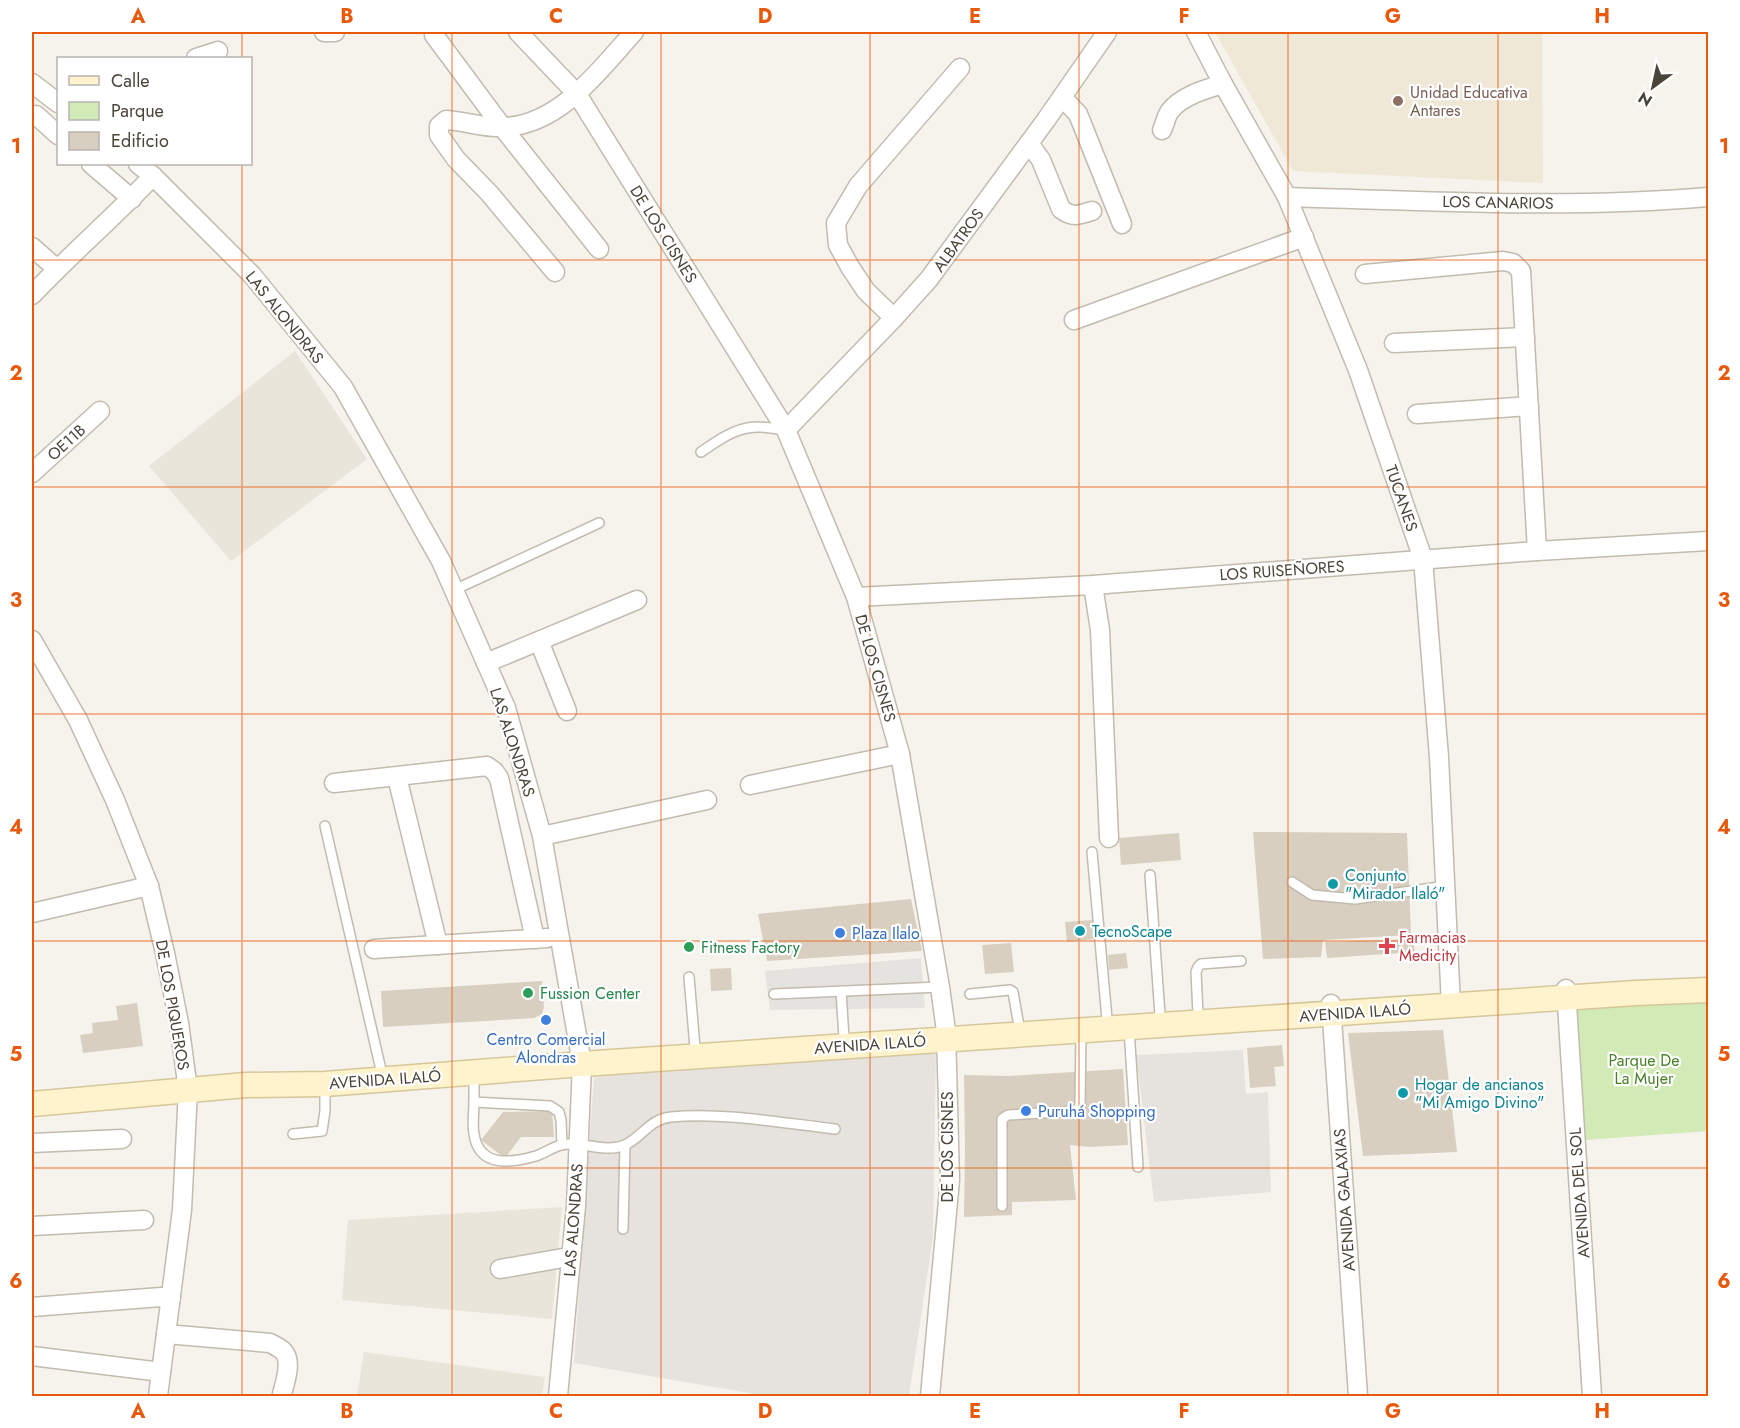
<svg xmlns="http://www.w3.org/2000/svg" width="1740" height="1428" font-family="Jost,sans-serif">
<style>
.residential{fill:#eae5da}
.industrial{fill:#e6e2dd}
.education{fill:#efe8d6}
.green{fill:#d2eab5}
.parking{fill:#e5e3e0}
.building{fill:#d8cfc1}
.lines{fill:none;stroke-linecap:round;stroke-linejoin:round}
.lane-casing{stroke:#c2bbae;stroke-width:12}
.street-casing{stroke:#c2bbae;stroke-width:21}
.secondary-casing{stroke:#d6c79b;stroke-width:27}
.lane{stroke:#fff;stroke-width:9}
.street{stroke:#fff;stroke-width:18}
.secondary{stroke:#fff3cd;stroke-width:24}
.grid{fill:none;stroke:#e8590c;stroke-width:1.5;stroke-opacity:0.55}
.education-dot{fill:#8d6e63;stroke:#fff;stroke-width:2}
.culture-dot{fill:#0f9aa8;stroke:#fff;stroke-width:2}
.shop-dot{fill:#3f7fe0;stroke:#fff;stroke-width:2}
.health-dot{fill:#e0444e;stroke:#fff;stroke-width:2}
.leisure-dot{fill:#2e9e5b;stroke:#fff;stroke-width:2}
.labels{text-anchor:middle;stroke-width:4.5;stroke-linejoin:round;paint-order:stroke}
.education-label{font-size:16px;fill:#785e54;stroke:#fff;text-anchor:start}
.street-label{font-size:16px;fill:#4b4439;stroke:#fff}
.culture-label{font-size:16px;fill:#0d838f;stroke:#fff;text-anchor:start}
.shop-label{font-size:16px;fill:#366cbe;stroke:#fff;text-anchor:start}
.health-label{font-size:16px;fill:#be3a42;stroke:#fff;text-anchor:start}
.leisure-label{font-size:16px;fill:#27864d;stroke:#fff;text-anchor:start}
.park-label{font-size:16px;fill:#4a7f2a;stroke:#fff}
.neatline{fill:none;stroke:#e8590c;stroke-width:2}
.grid-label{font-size:20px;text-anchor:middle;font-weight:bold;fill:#e8590c}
</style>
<rect width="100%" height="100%" fill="#f6f3ec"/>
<g class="residential">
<path d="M295,351L367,459L231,561L149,466Z"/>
<path d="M562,1207L552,1319L342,1300L348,1220Z"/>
<path d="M364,1352L545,1377L542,1396H357Z"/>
</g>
<g class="industrial">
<path d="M936,1045L933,1237L909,1396H767L574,1363L594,1077Z"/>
<path d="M1243,1050L1246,1094L1268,1092L1271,1192L1154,1202L1136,1055Z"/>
</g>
<path class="education" d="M1215,32H1542L1543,183L1293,171Z"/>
<path class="green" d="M1708,998V1131L1585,1140L1575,1008Z"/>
<path class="parking" d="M921,958L925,1008L770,1010L765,971Z"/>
<g class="building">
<path d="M1253,832L1407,833L1411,935L1323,940L1321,957L1263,959Z"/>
<path d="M1179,833L1181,860L1121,865L1119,838Z"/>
<path d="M911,899L922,951L767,961L758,914Z"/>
<path d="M1093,920L1095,939L1067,942L1065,922Z"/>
<path d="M1413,939L1415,952L1327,958L1325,942Z"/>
<path d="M1011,943L1014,972L985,974L982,945Z"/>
<path d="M1126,953L1128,968L1109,970L1108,955Z"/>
<path d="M731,968L732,990L711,991L710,969Z"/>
<path d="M542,981L544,1007L542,1014L534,1018L383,1027L381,991Z"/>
<path d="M137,1003L143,1046L83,1053L80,1035L93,1033L92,1023L118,1020L116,1006Z"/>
<path d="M1443,1030L1457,1152L1363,1156L1348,1033Z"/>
<path d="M1282,1045L1284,1066L1274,1067L1276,1086L1250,1088L1247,1048Z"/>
<path d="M1123,1069L1128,1145L1090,1147L1070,1145L1076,1200L1012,1202V1215L964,1217L965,1148L964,1075L1009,1076Z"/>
<path d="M552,1111L554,1137H521L505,1158L481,1140L503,1112Z"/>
</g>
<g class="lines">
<defs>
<g id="lane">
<path d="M701,452C714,443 728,433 743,429C756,425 772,428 786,430"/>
<path d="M454,590L599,523"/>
<path d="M325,826L381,1070"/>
<path d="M1092,852L1107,1019"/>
<path d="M1150,875L1160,1015"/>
<path d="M1292,882L1312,895L1355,899L1446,886"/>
<path d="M689,977L695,1048"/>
<path d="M841,991L844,1038"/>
<path d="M774,994L940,987"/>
<path d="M970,994L1010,990L1013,992L1019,1026"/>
<path d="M1198,1014L1196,972L1198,967L1201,964L1241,961"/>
<path d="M1129,1029L1138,1167"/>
<path d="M474,1074V1102L550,1106L559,1112L561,1120L562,1145"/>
<path d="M474,1102C474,1112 472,1124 474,1134C479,1168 511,1163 536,1156C545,1153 553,1147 561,1145C582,1140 604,1154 625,1145C642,1137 650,1119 671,1117C722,1112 783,1123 835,1129"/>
<path d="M293,1134L322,1131L325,1111V1086"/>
<path d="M1002,1206V1119L1008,1115L1077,1111L1080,1105L1081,1032"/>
<path d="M623,1229L625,1145"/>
</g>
<g id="street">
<path d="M324,32H335"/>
<path d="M518,32L577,94L786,430L856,597L900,754L940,987L946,1031L950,1180L930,1396"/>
<path d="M1196,32L1223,84L1287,197L1358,370L1423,559L1439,757L1451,1005"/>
<path d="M434,35L503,128L599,249"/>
<path d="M196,58L218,51"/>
<path d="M32,83L58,103"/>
<path d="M1062,97L1078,114L1122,224"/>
<path d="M36,115L58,135"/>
<path d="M1162,130C1165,124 1166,116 1170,111C1181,96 1206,89 1223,84"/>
<path d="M1029,143L1041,160L1061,209C1072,218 1080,215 1092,211"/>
<path d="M91,164L132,199"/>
<path d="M138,164L153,176L252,275L343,387L441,561L506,708L542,836L582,1064L576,1206L558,1396"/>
<path d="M1287,197C1428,201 1568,209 1708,197"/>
<path d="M32,247L57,269"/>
<path d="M555,272L489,193L456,159L439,135V126L446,120C465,121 488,129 506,127C562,123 600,69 634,32"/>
<path d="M1365,274L1503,261L1513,263L1521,271L1537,551"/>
<path d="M32,295C71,254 114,217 153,176"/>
<path d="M894,318L866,291L850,267L838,245L836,223L858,186L960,68"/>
<path d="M1074,320L1304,237"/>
<path d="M1394,343L1525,337"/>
<path d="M1417,414L1529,406"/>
<path d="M786,430L894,318L929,279L1046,120L1107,32"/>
<path d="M32,473L100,411"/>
<path d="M1093,585L1100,630L1109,838"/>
<path d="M856,597L1093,585L1537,551L1708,541"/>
<path d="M32,640L78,720L115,800L149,886L165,953L179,1023L188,1090L182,1210L158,1396"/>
<path d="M539,641L567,711"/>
<path d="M486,663L637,600"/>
<path d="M397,777L438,945"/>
<path d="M334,783L487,766L494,771L499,778L535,939"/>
<path d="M750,785L900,754"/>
<path d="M542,836L707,800"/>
<path d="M32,913L149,886"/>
<path d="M374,949L547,938"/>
<path d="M1566,989L1592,1396"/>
<path d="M1331,1004L1358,1396"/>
<path d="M32,1143L122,1139"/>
<path d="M32,1226L144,1220"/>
<path d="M500,1269L563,1258H571"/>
<path d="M32,1307L161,1297L171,1298"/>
<path d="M166,1334L270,1343C274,1345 280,1348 283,1351C293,1361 285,1382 282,1394"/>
<path d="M32,1356L161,1372"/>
</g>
<path id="secondary" d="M32,1104L246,1085L325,1084L582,1064L1636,993L1708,990"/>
</defs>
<use href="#lane" class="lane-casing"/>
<use href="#street" class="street-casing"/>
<use href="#secondary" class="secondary-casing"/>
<use href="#lane" class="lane"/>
<use href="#street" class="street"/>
<use href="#secondary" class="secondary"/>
</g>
<path class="grid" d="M242,32V58M452,32V1396M661,32V1396M870,32V1396M1079,32V1396M1288,32V1396M1498,32V1396M242,164V1396M32,260H1708M32,487H1708M32,714H1708M32,941H1708M32,1168H1708"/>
<circle class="education-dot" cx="1398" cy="101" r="6"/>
<g class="culture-dot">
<circle cx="1333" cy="884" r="6"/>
<circle cx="1080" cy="931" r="6"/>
<circle cx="1403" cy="1093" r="6"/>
</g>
<g class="shop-dot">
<circle cx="840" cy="933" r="6"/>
<circle cx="546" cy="1020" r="6"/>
<circle cx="1026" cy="1111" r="6"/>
</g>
<path class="health-dot" d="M1384 937h6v6h6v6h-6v6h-6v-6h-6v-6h6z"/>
<g class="leisure-dot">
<circle cx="689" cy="947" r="6"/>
<circle cx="528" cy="993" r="6"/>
</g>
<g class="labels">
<g class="education-label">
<text x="1410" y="98">Unidad Educativa<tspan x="1410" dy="18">Antares</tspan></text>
</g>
<g class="street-label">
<text transform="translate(1498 202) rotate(1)" y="6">LOS CANARIOS</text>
<text transform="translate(664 234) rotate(58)" y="6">DE LOS CISNES</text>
<text transform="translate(958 240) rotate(-54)" y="6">ALBATROS</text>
<text transform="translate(285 317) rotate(51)" y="6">LAS ALONDRAS</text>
<text transform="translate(66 442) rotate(-42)" y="6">OE11B</text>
<text transform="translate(1402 498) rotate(71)" y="6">TUCANES</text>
<text transform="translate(1282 570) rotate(-4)" y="6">LOS RUISEÑORES</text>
<text transform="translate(876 668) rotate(74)" y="6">DE LOS CISNES</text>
<text transform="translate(513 742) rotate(72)" y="6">LAS ALONDRAS</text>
<text transform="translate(173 1005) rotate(80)" y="6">DE LOS PIQUEROS</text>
<text transform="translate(1355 1012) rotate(-4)" y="6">AVENIDA ILALÓ</text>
<text transform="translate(870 1044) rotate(-4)" y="6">AVENIDA ILALÓ</text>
<text transform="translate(385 1079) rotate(-4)" y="6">AVENIDA ILALÓ</text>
<text transform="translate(947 1147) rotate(-90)" y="6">DE LOS CISNES</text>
<text transform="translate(1579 1193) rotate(-94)" y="6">AVENIDA DEL SOL</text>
<text transform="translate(1344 1200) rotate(-94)" y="6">AVENIDA GALAXIAS</text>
<text transform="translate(573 1220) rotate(-86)" y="6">LAS ALONDRAS</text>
</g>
<g class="culture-label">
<text x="1345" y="881">Conjunto<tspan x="1345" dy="18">"Mirador Ilaló"</tspan></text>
<text x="1092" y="937">TecnoScape</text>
<text x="1415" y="1090">Hogar de ancianos<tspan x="1415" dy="18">"Mi Amigo Divino"</tspan></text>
</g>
<g class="shop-label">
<text x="852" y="939">Plaza Ilalo</text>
<text x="546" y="1045" text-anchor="middle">Centro Comercial<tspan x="546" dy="18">Alondras</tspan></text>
<text x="1038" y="1117">Puruhá Shopping</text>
</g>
<g class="health-label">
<text x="1399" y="943">Farmacias<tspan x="1399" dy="18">Medicity</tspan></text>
</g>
<g class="leisure-label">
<text x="701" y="953">Fitness Factory</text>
<text x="540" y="999">Fussion Center</text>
</g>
<g class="park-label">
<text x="1644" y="1066">Parque De<tspan x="1644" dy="18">La Mujer</tspan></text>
</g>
</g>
<rect width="1740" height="1428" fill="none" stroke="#ffffff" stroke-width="66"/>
<rect x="57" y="57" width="195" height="108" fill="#ffffff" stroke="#b7b4b0" stroke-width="1.5"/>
<rect x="69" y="76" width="30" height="9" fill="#fff3cd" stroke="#b7b4b0" stroke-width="1.5"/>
<text x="111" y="87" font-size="18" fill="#4b4439">Calle</text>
<rect x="69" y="102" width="30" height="18" fill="#d2eab5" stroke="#b7b4b0" stroke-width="1.5"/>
<text x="111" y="117" font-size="18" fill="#4b4439">Parque</text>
<rect x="69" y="132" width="30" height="18" fill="#d8cfc1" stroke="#b7b4b0" stroke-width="1.5"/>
<text x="111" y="147" font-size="18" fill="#4b4439">Edificio</text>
<g transform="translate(1653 87) rotate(213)" stroke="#ffffff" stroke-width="4.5" paint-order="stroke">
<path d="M0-4.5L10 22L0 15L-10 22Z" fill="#4b4439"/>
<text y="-9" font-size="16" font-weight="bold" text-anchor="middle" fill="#4b4439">N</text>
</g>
<rect x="33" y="33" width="1674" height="1362" class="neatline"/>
<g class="grid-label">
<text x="138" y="23">A</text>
<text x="347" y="23">B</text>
<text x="556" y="23">C</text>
<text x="765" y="23">D</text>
<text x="975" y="23">E</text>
<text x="1184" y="23">F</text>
<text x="1393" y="23">G</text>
<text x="1602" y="23">H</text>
<text x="16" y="153">1</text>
<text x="1724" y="153">1</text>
<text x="16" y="380">2</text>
<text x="1724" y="380">2</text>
<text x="16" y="607">3</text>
<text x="1724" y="607">3</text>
<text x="16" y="834">4</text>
<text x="1724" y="834">4</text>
<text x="16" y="1061">5</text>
<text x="1724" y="1061">5</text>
<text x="16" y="1288">6</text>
<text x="1724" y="1288">6</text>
<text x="138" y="1418">A</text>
<text x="347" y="1418">B</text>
<text x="556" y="1418">C</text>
<text x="765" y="1418">D</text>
<text x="975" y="1418">E</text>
<text x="1184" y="1418">F</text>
<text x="1393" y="1418">G</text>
<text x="1602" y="1418">H</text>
</g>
</svg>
